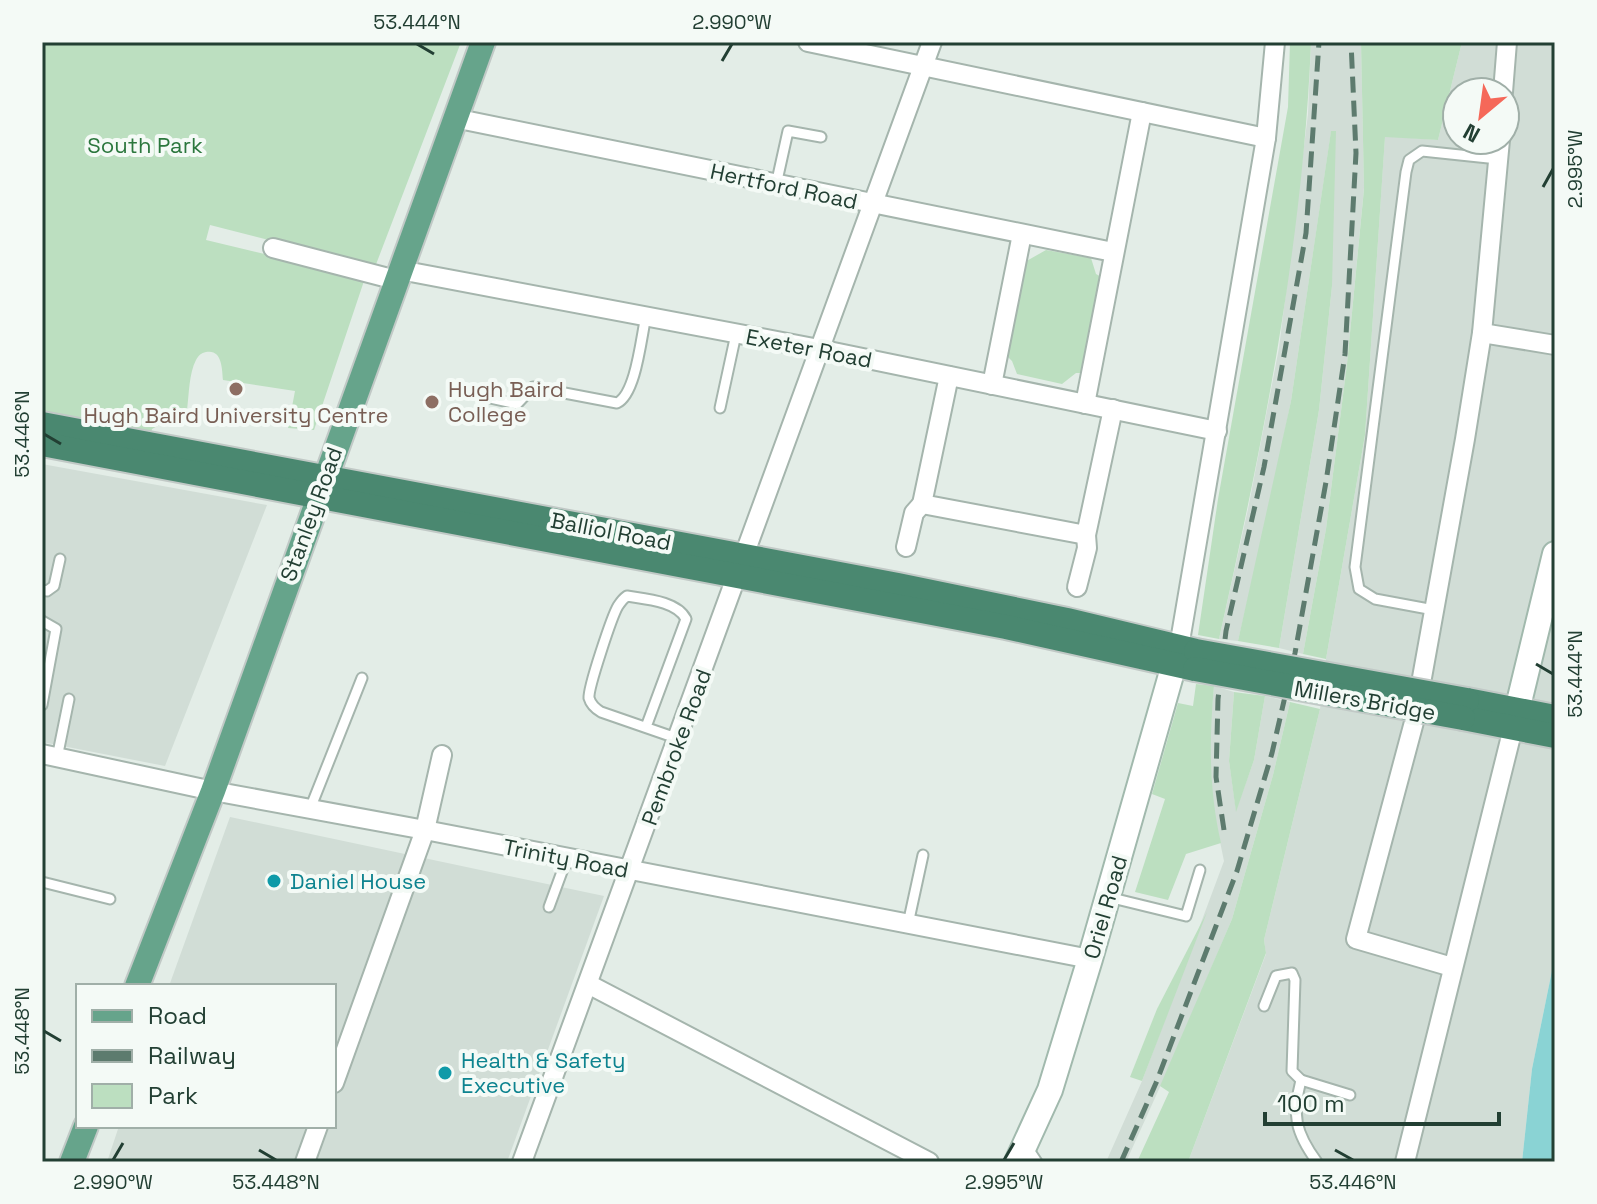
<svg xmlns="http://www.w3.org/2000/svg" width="1597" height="1204" font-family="'Space Grotesk',sans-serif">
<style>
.built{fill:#d1ddd6;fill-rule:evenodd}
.green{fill:#bcdfc0}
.water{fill:#8ad3d4}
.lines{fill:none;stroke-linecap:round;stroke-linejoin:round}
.service-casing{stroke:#a5b5ad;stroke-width:13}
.minor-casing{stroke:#a5b5ad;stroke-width:22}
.secondary-casing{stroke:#a1b9ad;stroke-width:28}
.primary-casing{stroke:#c1c9c6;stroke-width:28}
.trunk-casing{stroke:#c1c9c6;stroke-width:28}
.service{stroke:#fff;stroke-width:9}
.minor{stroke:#fff;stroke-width:18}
.secondary{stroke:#fff;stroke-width:24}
.primary{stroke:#66a48b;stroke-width:24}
.trunk{stroke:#4a8870;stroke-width:24}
.rail{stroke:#5d7b6e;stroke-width:5;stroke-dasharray:16 8;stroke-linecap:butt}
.trunk-bridge-casing{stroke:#c1c9c6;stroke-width:28;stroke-linecap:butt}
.trunk-bridge{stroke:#4a8870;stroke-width:24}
.ticks{fill:none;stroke:#223f33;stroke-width:3}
.education-dot{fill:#8d6e63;stroke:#f4faf6;stroke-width:3}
.culture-dot{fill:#0f9aa8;stroke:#f4faf6;stroke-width:3}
.labels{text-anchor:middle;stroke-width:8;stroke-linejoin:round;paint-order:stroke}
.park-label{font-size:22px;fill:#2b773d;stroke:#f4faf6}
.street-label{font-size:22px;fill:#223f33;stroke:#f4faf6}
.education-label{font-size:22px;fill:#785e54;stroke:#f4faf6;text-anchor:start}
.culture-label{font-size:22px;fill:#0d838f;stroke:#f4faf6;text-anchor:start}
.neatline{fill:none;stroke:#223f33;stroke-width:3}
.ticks-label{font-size:20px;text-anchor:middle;fill:#223f33}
</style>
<rect width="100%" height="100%" fill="#e3ede7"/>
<g class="built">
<path d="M1311,42H1361L1364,188L1347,364L1326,529L1303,654L1279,648L1319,410L1332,286L1331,132L1291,401L1269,509L1238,641L1219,639L1248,509L1279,348L1308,114Z"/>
<path d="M1462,42H1555V956L1532,1069L1522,1162H1188L1266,954L1264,940L1320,709L1326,659L1365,435L1385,136L1438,140ZM1457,92H1505V140H1457Z"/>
<path d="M42,464L267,505L165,766L42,742Z"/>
<path d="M1214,686L1234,692L1229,761L1236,810L1254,760L1265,696L1290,702L1273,775L1232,919L1174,1056L1126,1162H1106L1142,1081L1224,861L1213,808L1209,736Z"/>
<path d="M230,817L604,896L507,1162H107L119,1126H334V986H169Z"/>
</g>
<g class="green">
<path d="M42,42H461L375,267L210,225L206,240L365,278L314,430L288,428L295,391L223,380C222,368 222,349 206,352C201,353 199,355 196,360C189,373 189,395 187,410L152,429L151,434L42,412Z"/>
<path d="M1290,42H1311C1303,244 1263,442 1219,639L1198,635L1218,499L1288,107Z"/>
<path d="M1361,42H1462L1438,140L1385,137L1365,435L1326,659L1303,654L1326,529L1347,364L1364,189Z"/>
<path d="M1331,131H1336L1332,286L1319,410L1279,648L1238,641L1291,401Z"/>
<path d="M1046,250L1091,258L1096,274L1103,278L1085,373H1076L1062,384L1017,374L1012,361L1005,354L1023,263Z"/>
<path d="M1196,684L1214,686C1209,740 1209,791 1221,843L1186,854L1168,900L1135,892L1165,799L1152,794L1178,703L1193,706Z"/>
<path d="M1234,692L1265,696L1254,760L1236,812L1229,761Z"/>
<path d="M1290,702L1320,709L1264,940L1266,953L1188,1162H1137L1169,1092L1160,1086L1232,919L1273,775Z"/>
<path d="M1207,912L1142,1081L1130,1077L1157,1009Z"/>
</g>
<path class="water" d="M1555,956V1162H1522L1532,1069Z"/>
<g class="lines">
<defs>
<g id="service">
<path d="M776,185L788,131L821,137"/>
<path d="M481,396L517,404L533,387L617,403C636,394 641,338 646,316"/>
<path d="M720,408L736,334"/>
<path d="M42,590L47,591L54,586L60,559"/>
<path d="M1434,610L1375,599L1359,589L1355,567L1406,172L1409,160L1422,151L1498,159"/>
<path d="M42,621L56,629L42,705"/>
<path d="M646,727L686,619C677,601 645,599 627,596C624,598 620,603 618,606C612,616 588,688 589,698C591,705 596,709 601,712L679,739"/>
<path d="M57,758L69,699"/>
<path d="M310,809L362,678"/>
<path d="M42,882L110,899"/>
<path d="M1108,897L1186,916L1200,870"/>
<path d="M549,907L567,858"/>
<path d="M908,924L923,855"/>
<path d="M1264,1006L1276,976L1292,973L1295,980L1292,1071L1301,1080"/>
<path d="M1027,1147L1037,1162"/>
<path d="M1317,1162C1295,1132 1292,1115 1301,1080L1350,1095"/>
</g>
<g id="minor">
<path d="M808,42L1266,138"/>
<path d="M1503,92L1507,42"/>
<path d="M454,118L1113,252"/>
<path d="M273,248L396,280"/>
<path d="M400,270L819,349L1217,431"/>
<path d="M1482,333L1555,345"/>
<path d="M949,376L922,504L1086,535L1113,409"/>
<path d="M992,385L1022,234"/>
<path d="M1085,404L1142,112"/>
<path d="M906,547L914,513L922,504"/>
<path d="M1077,587L1087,548L1086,535"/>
<path d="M1179,647L1266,138L1275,42"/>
<path d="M42,754L213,791L425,830L1090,959"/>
<path d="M1452,967L1356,939L1414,722L1465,439L1482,333L1500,140"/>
<path d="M588,984L929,1162"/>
<path d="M334,1083L425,830L442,755"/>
<path d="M305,1162L318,1126"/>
<path d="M522,1162L932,42"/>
<path d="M1405,1162L1513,728"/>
</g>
<g id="secondary">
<path d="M1513,727L1555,554"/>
<path d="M1017,1162L1050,1090L1090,959L1179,647"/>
</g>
<g id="primary">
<path d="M137,986L213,791L483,42"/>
<path d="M72,1162L86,1126"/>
</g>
<g id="trunk">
<path d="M42,424L898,585L1067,620L1196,651"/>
<path d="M42,444L1006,627L1195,669"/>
<path d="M1467,700L1555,717"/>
<path d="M1463,718L1555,736"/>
</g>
</defs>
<use href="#service" class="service-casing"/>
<use href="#minor" class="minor-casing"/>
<use href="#secondary" class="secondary-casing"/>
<use href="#primary" class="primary-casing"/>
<use href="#trunk" class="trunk-casing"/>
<use href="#service" class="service"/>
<use href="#minor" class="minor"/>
<use href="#secondary" class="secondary"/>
<use href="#primary" class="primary"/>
<use href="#trunk" class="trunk"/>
<g class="rail">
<path d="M1224,830L1216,777L1218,699L1226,631L1264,467L1306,233L1319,42"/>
<path d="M1121,1162L1156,1083L1237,871L1272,753L1295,653L1326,482L1345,354L1356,153L1351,42"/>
</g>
<defs>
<g id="trunk-bridge">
<path d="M1196,651L1467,700"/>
<path d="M1195,669L1463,718"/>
</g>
</defs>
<use href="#trunk-bridge" class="trunk-bridge-casing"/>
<use href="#trunk-bridge" class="trunk-bridge"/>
</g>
<path class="ticks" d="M417,44L434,54M722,61L732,44M1543,187L1553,169M44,434L61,444M1536,664L1553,674M44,1031L61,1041M259,1150L276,1160M1335,1150L1353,1160M113,1160L123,1143M1004,1160L1014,1143"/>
<g class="education-dot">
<circle cx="236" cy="389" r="8"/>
<circle cx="432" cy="402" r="8"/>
</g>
<g class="culture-dot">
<circle cx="274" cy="881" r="8"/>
<circle cx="445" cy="1073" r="8"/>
</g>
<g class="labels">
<g class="park-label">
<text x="145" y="153">South Park</text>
</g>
<g class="street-label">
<text transform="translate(784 186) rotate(12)" y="8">Hertford Road</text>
<text transform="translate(809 348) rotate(11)" y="8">Exeter Road</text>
<text transform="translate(311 514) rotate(-70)" y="8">Stanley Road</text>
<text transform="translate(611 531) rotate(11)" y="8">Balliol Road</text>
<text transform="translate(1365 700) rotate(10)" y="8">Millers Bridge</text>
<text transform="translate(676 747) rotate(-70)" y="8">Pembroke Road</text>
<text transform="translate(566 858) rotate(11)" y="8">Trinity Road</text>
<text transform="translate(1105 907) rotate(-74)" y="8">Oriel Road</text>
</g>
<g class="education-label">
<text x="448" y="397">Hugh Baird<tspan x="448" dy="25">College</tspan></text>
<text x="236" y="423" text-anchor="middle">Hugh Baird University Centre</text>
</g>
<g class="culture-label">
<text x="290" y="889">Daniel House</text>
<text x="461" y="1068">Health &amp; Safety<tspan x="461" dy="25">Executive</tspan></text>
</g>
</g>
<rect width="1597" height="1204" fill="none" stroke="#f4faf6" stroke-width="88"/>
<rect x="76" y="984" width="260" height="144" fill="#f4faf6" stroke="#a0afa8" stroke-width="2"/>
<rect x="92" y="1010" width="40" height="12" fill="#66a48b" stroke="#a0afa8" stroke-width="2"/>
<text x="148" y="1024" font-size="24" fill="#223f33">Road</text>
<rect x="92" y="1050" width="40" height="12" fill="#5d7b6e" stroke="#a0afa8" stroke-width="2"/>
<text x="148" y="1064" font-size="24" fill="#223f33">Railway</text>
<rect x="92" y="1084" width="40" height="24" fill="#bcdfc0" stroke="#a0afa8" stroke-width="2"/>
<text x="148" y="1104" font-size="24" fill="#223f33">Park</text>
<g transform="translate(1481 116) rotate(209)"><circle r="38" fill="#f4faf6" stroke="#a0afa8" stroke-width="2"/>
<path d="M0-6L14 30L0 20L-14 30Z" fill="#f56859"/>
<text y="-12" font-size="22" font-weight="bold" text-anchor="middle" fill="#223f33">N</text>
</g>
<path d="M1265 1112v12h234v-12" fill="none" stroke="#223f33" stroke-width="4"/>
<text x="1277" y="1112" font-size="24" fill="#223f33" stroke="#f4faf6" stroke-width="6" paint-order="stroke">100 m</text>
<rect x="44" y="44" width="1509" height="1116" class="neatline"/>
<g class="ticks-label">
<text x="417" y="29">53.444°N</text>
<text x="732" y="29">2.990°W</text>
<text transform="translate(1575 169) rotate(-90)" y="7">2.995°W</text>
<text transform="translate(22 434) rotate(-90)" y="7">53.446°N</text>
<text transform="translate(1575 674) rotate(-90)" y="7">53.444°N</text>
<text transform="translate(22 1031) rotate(-90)" y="7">53.448°N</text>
<text x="113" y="1189">2.990°W</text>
<text x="276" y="1189">53.448°N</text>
<text x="1004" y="1189">2.995°W</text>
<text x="1353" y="1189">53.446°N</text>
</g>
</svg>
